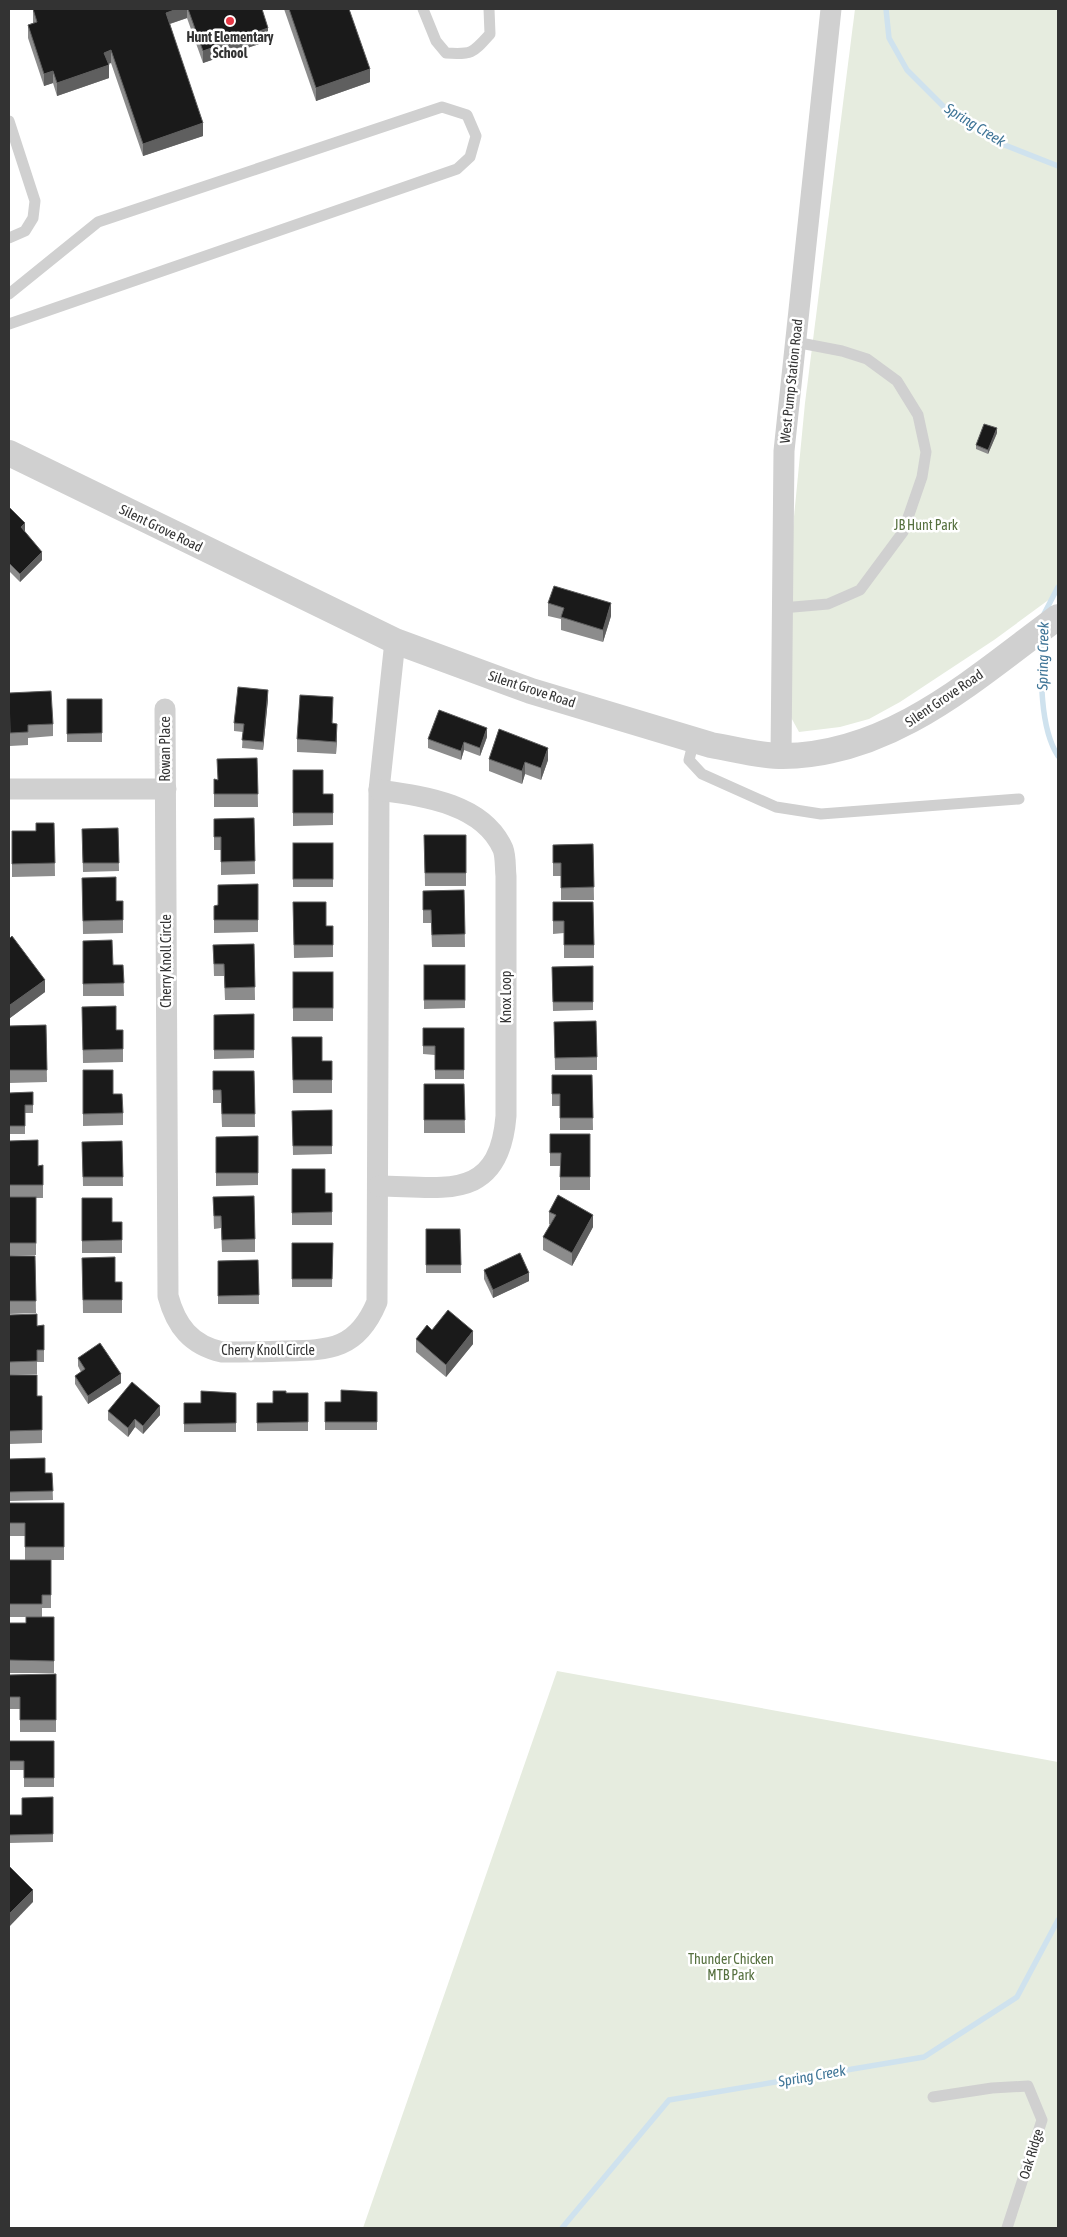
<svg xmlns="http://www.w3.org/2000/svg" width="1067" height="2237" font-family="'Asap Condensed',sans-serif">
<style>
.green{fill:#e6ecdf}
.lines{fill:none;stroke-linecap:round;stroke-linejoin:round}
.stream{stroke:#cfe2ee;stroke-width:5.5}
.service{stroke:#d0d0d0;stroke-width:11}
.minor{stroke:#d0d0d0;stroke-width:21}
.tertiary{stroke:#d0d0d0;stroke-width:26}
.wall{fill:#8c8c8c}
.shaded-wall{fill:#5f5f5f}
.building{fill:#1a1a1a;stroke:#5f5f5f}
.poi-dot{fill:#e63946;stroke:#fff;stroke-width:2}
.labels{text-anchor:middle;stroke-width:5;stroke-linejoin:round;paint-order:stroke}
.poi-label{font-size:14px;font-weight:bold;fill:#333;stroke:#fff}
.street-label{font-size:14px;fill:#333;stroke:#fff}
.park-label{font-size:14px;fill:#56703f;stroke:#fff}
.water-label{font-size:15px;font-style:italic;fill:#3f7597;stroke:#fff}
</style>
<rect width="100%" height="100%" fill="#fff"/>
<g class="green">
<path d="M855,9H1058V593L994,640L900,702L869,719L840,727L799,732L787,710L785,610L805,403Z"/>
<path d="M557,1671L1058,1762V2228H363Z"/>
</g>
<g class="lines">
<g class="stream">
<path d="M886,9L889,38L907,70L945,108L997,142L1058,166"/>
<path d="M1044,614L1058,587"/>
<path d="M1042,638C1041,672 1039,727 1058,756"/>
<path d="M562,2228L669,2100L924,2057L1017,1997L1058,1920"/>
</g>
<g class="service">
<path d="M423,9L436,41L446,53C472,55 473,53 490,34L489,9"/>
<path d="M9,121L35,201L33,218L25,231L9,238"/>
<path d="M9,294L98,222L442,107L467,115L476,136L470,157L457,169L9,324"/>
<path d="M782,608L828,604L860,590L903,532L922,477L926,452L918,415L897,381L867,359L842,351L795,342"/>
<path d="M694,740L689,760L702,774L776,807L821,814L1019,799"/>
<path d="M933,2097L992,2088L1028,2086L1042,2120L1007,2228"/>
</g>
<g class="minor">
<path d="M165,709L168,1296C176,1326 191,1345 222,1352C242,1352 263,1352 284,1351C330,1350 357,1350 377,1302L379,790L395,641"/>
<path d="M781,756L784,451L831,9"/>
<path d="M9,789H166"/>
<path d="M379,1186C445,1187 499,1202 506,1116V876C505,868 506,857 503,849C483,803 422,796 379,790"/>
</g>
<path class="tertiary" d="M9,453L395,641L531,691L711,745C734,749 759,756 783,756C892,755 975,678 1058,617"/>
</g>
<g class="wall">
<path d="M33,9H262L268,41L203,63L187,18L170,24L203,136L143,156L111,63L108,64L109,78L57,96L53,83L44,86L28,38V25L33,23Z"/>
<path d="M284,9H349L370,82L316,101Z"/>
<path d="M997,433L988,454L976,449V445Z"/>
<path d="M9,507L42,560L20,582L9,571Z"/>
<path d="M548,603L611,616L603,642L561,630V619L548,616Z"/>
<path d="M9,693L53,724V736L28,738V745L10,746L9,716Z"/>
<rect x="67" y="699" width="35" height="43"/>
<path d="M268,699L263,750L242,748L243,732L234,731V723Z"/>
<path d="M333,710L332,723L337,736L336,754L297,752V739Z"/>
<path d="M487,737L480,756L464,750L461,760L428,748V739Z"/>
<path d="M257,758L258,807H214V779L218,780Z"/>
<path d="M489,759L548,760L541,780L525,774L522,784L489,771Z"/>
<path d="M293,770L323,794H333V825L293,826Z"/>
<path d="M254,818L255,874L221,875V850H214V819Z"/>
<path d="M54,823L55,876L12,877V831H36Z"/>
<path d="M118,828L119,871L83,872L82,829Z"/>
<path d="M424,835H466V886H425Z"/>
<rect x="293" y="843" width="40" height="44"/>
<path d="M593,844L594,900H561V876H553V845Z"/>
<path d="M82,878L116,901H123V933L83,934Z"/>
<path d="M258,884V932L214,933V906L218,905Z"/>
<path d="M464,890L465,947H432L431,923H423V891Z"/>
<path d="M293,902L326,926H333V957L294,958Z"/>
<path d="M553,902L594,945V958H564V933L553,934Z"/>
<path d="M9,939L45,992L10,1018L9,1016Z"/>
<path d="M83,941L113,965H123L124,996H83Z"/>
<path d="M254,944L255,1000H225L224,976H214L213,945Z"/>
<path d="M424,965H465V1008L424,1009Z"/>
<path d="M593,966V1010L553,1011L552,967Z"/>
<rect x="293" y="972" width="40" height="49"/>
<path d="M82,1007L116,1030L123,1049V1062L83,1063Z"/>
<path d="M254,1014V1058L214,1059V1015Z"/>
<path d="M554,1022L597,1057V1070H555Z"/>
<path d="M46,1025L47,1082L9,1083V1026Z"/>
<path d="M423,1028H464V1079H435V1055L423,1054Z"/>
<path d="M292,1037L322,1061H332V1093H293Z"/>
<path d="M83,1070L113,1094L123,1113V1125L83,1126Z"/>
<path d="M213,1071H254L255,1127H222L221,1103H213Z"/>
<path d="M552,1075H592L593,1130H560V1106H552Z"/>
<path d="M424,1084H464L465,1133H424Z"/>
<path d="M33,1092V1113H25V1134H9V1093Z"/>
<path d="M332,1110V1154L293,1155L292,1111Z"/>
<path d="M550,1134L590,1177V1190H560V1166H550Z"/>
<path d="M216,1137L258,1173V1185L216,1186Z"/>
<path d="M9,1141L38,1166L43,1165V1198H36V1255L9,1256Z"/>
<path d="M122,1141L123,1186H83L82,1142Z"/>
<path d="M292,1169L325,1193H332V1225H292Z"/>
<path d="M213,1197L255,1239V1252H222L221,1228L214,1229Z"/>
<path d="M82,1198L122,1240V1253H82Z"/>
<path d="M549,1212L593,1227L572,1266L543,1250V1237L550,1225L549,1224Z"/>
<path d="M426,1229H460L461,1273H426Z"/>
<path d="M292,1243H333L332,1287H292Z"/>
<path d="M9,1256H35L36,1313L9,1314Z"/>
<path d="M82,1258L115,1282L122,1300V1313H83Z"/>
<path d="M258,1260L259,1304H218V1261Z"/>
<path d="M484,1270L529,1281L493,1298L484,1279Z"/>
<path d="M9,1315L37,1326L44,1325V1362H37V1374L9,1375Z"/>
<path d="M432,1330L473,1344L446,1377L416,1352V1339Z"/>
<path d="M78,1358L121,1383L88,1404L75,1384V1376L81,1372L78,1366Z"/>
<path d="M9,1375L37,1396H42V1443L9,1444Z"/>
<path d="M377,1392V1430H325V1402H341Z"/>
<path d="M236,1393V1432H184V1403H201Z"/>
<path d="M286,1393H308V1431H257V1403H273Z"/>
<path d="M108,1411L160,1415L143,1434L135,1427L128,1437L108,1420Z"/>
<path d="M9,1459L45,1473H52L53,1500L9,1501Z"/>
<path d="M9,1503H64V1560H51V1608H42V1617H54V1673H9V1623H26V1617H9V1560H25V1536H9Z"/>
<path d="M56,1674V1732H20V1709H9V1675Z"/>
<path d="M9,1741H54V1787H24V1770H9Z"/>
<path d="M53,1797V1842L9,1843V1815H22Z"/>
</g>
<g class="shaded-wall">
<path d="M177,9H187V18L166,25V13Z"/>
<path d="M268,28V41L203,63V51Z"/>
<path d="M111,50V63L104,65V53Z"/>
<path d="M109,65V78L57,96V83Z"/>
<path d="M370,69V82L316,101V88Z"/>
<path d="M53,71V83L44,86V74Z"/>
<path d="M203,123V136L143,156V144Z"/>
<path d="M997,428V433L988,454V450Z"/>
<path d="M25,523V532L21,527Z"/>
<path d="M42,552V560L20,582V574Z"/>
<path d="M611,603V616L603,642V630Z"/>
<path d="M268,690V699L263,750V742Z"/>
<path d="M337,724V736L336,754V742Z"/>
<path d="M487,728V737L480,756V748Z"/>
<path d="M464,742V750L461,760V751Z"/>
<path d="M548,748V760L541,780V768Z"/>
<path d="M525,762V774L522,784V771Z"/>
<path d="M45,980V992L10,1018V1005Z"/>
<path d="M593,1215V1227L572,1266V1253Z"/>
<path d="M529,1273V1281L493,1298V1290Z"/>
<path d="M473,1331V1344L446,1377V1365Z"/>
<path d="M121,1374V1383L88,1404V1396Z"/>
<path d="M160,1406V1415L143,1434V1426Z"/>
<path d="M135,1419V1427L128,1437V1428Z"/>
<path d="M33,1890V1902L9,1927V1914Z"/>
</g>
<g class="building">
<path d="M33,9H177L166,13L203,123L143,144L111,50L104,53L109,65L57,83L53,71L44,74L28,25L37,22Z"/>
<path d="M188,9H262L268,28L203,51Z"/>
<path d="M289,9H349L370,69L316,88Z"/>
<path d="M984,424L997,428L988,450L976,445Z"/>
<path d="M9,507L25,523L21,527L42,552L20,574L9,563Z"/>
<path d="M554,586L611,603L603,630L561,617L564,608L548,603Z"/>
<path d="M238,687L268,690L263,742L242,740L244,724L234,723Z"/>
<path d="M51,691L53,724L28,725V732L10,733L9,693Z"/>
<path d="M300,695L333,697L332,723L337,724L336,742L297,739Z"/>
<path d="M67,699H102V733L67,734Z"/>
<path d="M439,710L487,728L480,748L464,742L461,751L428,739Z"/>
<path d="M499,729L548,748L541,768L525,762L522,771L489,759Z"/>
<path d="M257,758L258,794H214V779L218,780L217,759Z"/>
<path d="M293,770H323V794H333V813H293Z"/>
<path d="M254,818L255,861L221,862V837H214V819Z"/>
<path d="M36,823H54L55,863L12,864V831H36Z"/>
<path d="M118,828L119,863H83L82,829Z"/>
<path d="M424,835H466V873H425Z"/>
<rect x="293" y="843" width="40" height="36"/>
<path d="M593,844L594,887L561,888V863H553V845Z"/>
<path d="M116,877V901H123V920L83,921L82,878Z"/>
<path d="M258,884V920H214V906L218,905V885Z"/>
<path d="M464,890L465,934L432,935L431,910H423V891Z"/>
<path d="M293,902H326V926H333V945H294Z"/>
<path d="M553,902H593L594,945H564V921H553Z"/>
<path d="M12,936L45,980L10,1005L9,1003V939Z"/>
<path d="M112,940L113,965H123L124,983L83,984V941Z"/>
<path d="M254,944L255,987L225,988L224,964H214L213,945Z"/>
<rect x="424" y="965" width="41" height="35"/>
<path d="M593,966V1002H553L552,967Z"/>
<rect x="293" y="972" width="40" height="36"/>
<path d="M116,1006V1030H123V1049L83,1050L82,1007Z"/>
<path d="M254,1014V1050H214V1015Z"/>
<path d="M596,1021L597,1057L555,1058L554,1022Z"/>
<path d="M46,1025L47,1070H9V1026Z"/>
<path d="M423,1028H464V1070H435V1046H423Z"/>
<path d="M292,1037H322V1061H332V1080H293Z"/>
<path d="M83,1070H113V1094H122L123,1113L83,1114Z"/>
<path d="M213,1071H254L255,1114H222L221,1090H213Z"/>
<path d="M552,1075H592L593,1118H560V1094H552Z"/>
<path d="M424,1084H464L465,1120H424Z"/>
<path d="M33,1092V1105H25V1126H9V1093Z"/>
<path d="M332,1110V1146H293L292,1111Z"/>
<path d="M550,1134H590V1177H560L561,1153H550Z"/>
<path d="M258,1136V1173H216V1137Z"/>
<path d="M38,1140V1166L43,1165V1185H9V1141Z"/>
<path d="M122,1141L123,1177H83L82,1142Z"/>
<path d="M292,1169H325V1193H332V1212L292,1213Z"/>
<path d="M558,1195L593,1215L572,1253L543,1237L556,1215L549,1212Z"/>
<path d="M254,1196L255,1239L222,1240L221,1216H214L213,1197Z"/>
<rect x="9" y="1197" width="27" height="46"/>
<path d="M82,1198H112V1222H122V1240L82,1241Z"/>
<path d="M426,1229H460L461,1265H426Z"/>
<path d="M292,1243H333L332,1279H292Z"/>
<path d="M520,1253L529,1273L493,1290L484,1270Z"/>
<path d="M9,1256H35L36,1301H9Z"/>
<path d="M115,1257V1282H122V1300H83L82,1258Z"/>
<path d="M258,1260L259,1295L218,1296V1261Z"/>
<path d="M448,1310L473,1331L446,1365L416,1339L427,1325L432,1330Z"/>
<path d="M37,1314V1326L44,1325V1350H37V1361L9,1362V1315Z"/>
<path d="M100,1343L121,1374L88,1396L75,1376L85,1369L78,1358Z"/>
<path d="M9,1375H37V1396H42V1430L9,1431Z"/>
<path d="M132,1382L160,1406L143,1426L135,1419L128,1428L108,1411Z"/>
<path d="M341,1390L377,1392V1422H325V1402H341Z"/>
<path d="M201,1391L236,1393V1423L184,1424V1403H201Z"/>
<path d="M273,1391H286V1393H308V1422L257,1423V1403H273Z"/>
<path d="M45,1458V1473H52L53,1491L9,1492V1459Z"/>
<path d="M9,1503H64V1547H25V1523H9Z"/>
<path d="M9,1560H51V1595H42V1604H9Z"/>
<path d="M26,1617H54V1661L9,1660V1623H26Z"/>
<path d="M56,1674V1720H20V1697H9V1675Z"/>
<path d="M9,1741H54V1778H24V1761H9Z"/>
<path d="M53,1797V1834L9,1835V1815H22V1798Z"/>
<path d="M9,1866L33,1890L9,1914Z"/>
</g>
<circle class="poi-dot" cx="230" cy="21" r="5"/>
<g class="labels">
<g class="poi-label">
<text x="230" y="42">Hunt Elementary<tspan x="230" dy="16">School</tspan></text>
</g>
<g class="street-label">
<text transform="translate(791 381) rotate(-84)" y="5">West Pump Station Road</text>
<text transform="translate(161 528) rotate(26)" y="5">Silent Grove Road</text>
<text transform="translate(532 689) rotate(18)" y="5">Silent Grove Road</text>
<text transform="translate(944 698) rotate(-34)" y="5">Silent Grove Road</text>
<text transform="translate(165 749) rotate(-90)" y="5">Rowan Place</text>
<text transform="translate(166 961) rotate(-90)" y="5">Cherry Knoll Circle</text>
<text transform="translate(506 997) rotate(-90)" y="5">Knox Loop</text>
<text x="268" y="1355">Cherry Knoll Circle</text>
<text transform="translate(1031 2154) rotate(-73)" y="5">Oak Ridge</text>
</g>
<g class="park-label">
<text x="926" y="530">JB Hunt Park</text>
<text x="731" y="1964">Thunder Chicken<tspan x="731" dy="16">MTB Park</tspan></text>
</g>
<g class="water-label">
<text transform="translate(975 125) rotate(32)" y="5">Spring Creek</text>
<text transform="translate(1043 656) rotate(-89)" y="5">Spring Creek</text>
<text transform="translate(812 2076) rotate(-10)" y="5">Spring Creek</text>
</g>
</g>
<rect width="1067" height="2237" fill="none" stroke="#333333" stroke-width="20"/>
</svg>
